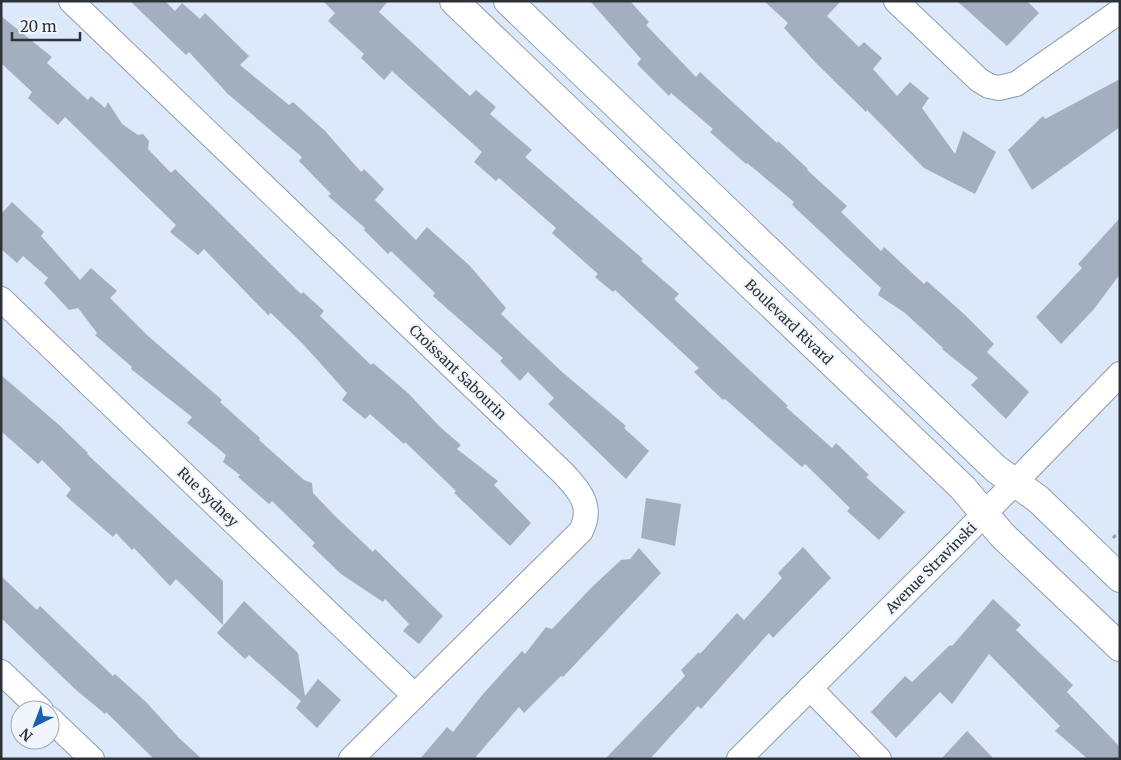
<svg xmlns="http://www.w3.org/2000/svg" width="1121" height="760" font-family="Merriweather,serif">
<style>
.building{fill:#a3afbf}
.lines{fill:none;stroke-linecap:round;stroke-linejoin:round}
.minor-casing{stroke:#909dac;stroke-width:26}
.tertiary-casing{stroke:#909dac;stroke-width:30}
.path{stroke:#98a2af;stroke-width:3;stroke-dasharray:4 4;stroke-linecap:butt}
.minor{stroke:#fff;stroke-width:24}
.tertiary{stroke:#fff;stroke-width:28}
.labels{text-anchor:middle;stroke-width:4.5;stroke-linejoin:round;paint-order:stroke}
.street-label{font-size:14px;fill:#2d3239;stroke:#f1f6fd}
</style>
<rect width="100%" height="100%" fill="#dce9fa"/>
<g class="building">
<path d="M130,1H165L175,11L182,3L200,19L205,13L249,56L240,65L289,105L293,102L325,131L361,172L364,169L384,189L375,200L416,240L427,227L470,266L506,308L501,314L561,371L626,426L624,428L649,451L626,479L548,404L554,398L528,372L520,381L500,361L503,358L433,296L435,293L391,251L388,254L364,230L365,228L328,196L331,194L299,161L302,157L228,94L189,52L186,55Z"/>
<path d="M323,1H388L379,12L470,96L476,90L496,107L490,114L532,150L525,157L643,259L641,261L679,294L674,299L788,406L786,407L832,448L836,443L869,475L866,477L905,512L879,540L847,511L850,508L805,464L802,467L725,399L723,400L694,372L699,368L615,290L613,292L595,277L598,274L552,233L556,228L499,178L496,181L474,162L482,152L392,71L384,80L361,58L364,54L328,21L335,13Z"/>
<path d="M590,1H630L649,22L646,25L696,77L700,72L777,143L778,141L808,169L807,170L847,206L841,212L881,251L884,247L924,284L927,281L965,315L994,344L987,352L1029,392L1006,419L971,385L978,378L942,349L943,348L905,313L878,295L881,288L792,205L794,202L747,163L746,164L710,132L713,129L671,93L669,96L637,64L641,59Z"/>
<path d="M764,1H841L827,16L859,47L864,42L882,58L873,69L897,96L910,82L929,98L922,108L955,154L963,131L996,152L975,194L924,168L867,110L866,112L817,64L784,28L788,23Z"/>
<path d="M957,1H1027L1039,13L1007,46Z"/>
<path d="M1,16L52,57L47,63L88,100L91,96L105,108L108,102L122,124L138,135L143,134L149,141L148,149L171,173L175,169L301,294L303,292L324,311L320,316L371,365L373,363L408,393L440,427L461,445L457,449L498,481L494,485L531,523L510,546L454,493L456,491L405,442L404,444L370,414L365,419L342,400L347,393L303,344L271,313L268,315L204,249L198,255L170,232L176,225L65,117L58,125L28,98L32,92L1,63Z"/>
<path d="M1120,79V127L1032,190L1008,150L1043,116L1045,119Z"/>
<path d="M12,202L44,232L41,236L80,280L91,268L117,291L110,298L147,335L222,400L220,402L260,438L259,440L304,480L312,483L313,493L335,516L373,552L375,549L443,616L419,644L403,631L409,624L385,599L383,602L341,574L312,546L315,543L272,501L269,504L238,477L240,475L223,462L226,455L187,423L192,417L131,369L132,367L95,335L97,333L78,308L69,310L44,283L48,278L23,256L17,263L1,249V214Z"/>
<path d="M1120,218V274L1094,309L1061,344L1036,317L1082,268L1078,264Z"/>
<path d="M1,375L58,424L88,453L87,454L223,581V625L176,579L170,586L134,548L132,550L116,533L113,537L66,496L71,489L42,460L38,464L1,431Z"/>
<path d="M646,498L681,504L675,546L641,538Z"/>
<path d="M803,547L831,578L773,638L769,633L701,709L698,706L650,759H605L685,676L681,670L699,652L700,654L737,613L744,620L782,578L778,573Z"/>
<path d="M639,548L661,573L563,677L561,676L524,713L519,707L474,759H420L447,727L453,732L483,694L522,651L525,654L546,627L552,629L592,587L621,560L630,559Z"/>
<path d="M1,576L37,610L40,606L113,676L115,674L146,702L179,738L202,759H154L106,712L105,714L75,689L1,618Z"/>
<path d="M993,599L1021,625L1016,630L1073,685L1067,692L1120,747V759H1088L1055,731L1060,726L989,654L952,704L940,692L896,738L871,712L905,676L912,682L950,645L952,646Z"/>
<path d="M244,601L298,653L305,696L318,679L341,700L317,728L296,708L301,701L249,655L245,659L217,633Z"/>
<path d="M967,731L994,759H941Z"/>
</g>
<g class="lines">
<defs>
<g id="minor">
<path d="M71,1L564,474C581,492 593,507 581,531L351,759"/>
<path d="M896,1L979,80L989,86L999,88L1016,84L1120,11"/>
<path d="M1,299L415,696"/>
<path d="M1,672L41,710"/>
<path d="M810,688L879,759"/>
<path d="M50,719L92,759"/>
<path d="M739,759L961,538L1120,374"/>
</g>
<g id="tertiary">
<path d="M454,1L963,488L1002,535L1120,647"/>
<path d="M508,1L996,469L1038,499L1120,578"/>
</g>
</defs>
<use href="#minor" class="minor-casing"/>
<use href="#tertiary" class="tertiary-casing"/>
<path class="path" d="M1113,538L1120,531"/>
<use href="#minor" class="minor"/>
<use href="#tertiary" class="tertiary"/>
</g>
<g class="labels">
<g class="street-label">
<text transform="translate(789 322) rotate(44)" y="5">Boulevard Rivard</text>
<text transform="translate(458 372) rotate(44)" y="5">Croissant Sabourin</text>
<text transform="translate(208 497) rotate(44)" y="5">Rue Sydney</text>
<text transform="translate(931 568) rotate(-45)" y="5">Avenue Stravinski</text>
</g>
</g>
<rect width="1121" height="760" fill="none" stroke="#2d3239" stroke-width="5"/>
<g transform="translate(35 725) rotate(222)"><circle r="24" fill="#f1f6fd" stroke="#a3a8af"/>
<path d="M0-4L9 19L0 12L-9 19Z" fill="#175faf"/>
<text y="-8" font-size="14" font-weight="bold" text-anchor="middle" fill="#2d3239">N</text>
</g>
<path d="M12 32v8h68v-8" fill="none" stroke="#2d3239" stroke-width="2.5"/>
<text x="20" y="32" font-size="15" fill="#2d3239" stroke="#f1f6fd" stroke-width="4" paint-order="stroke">20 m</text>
</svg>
